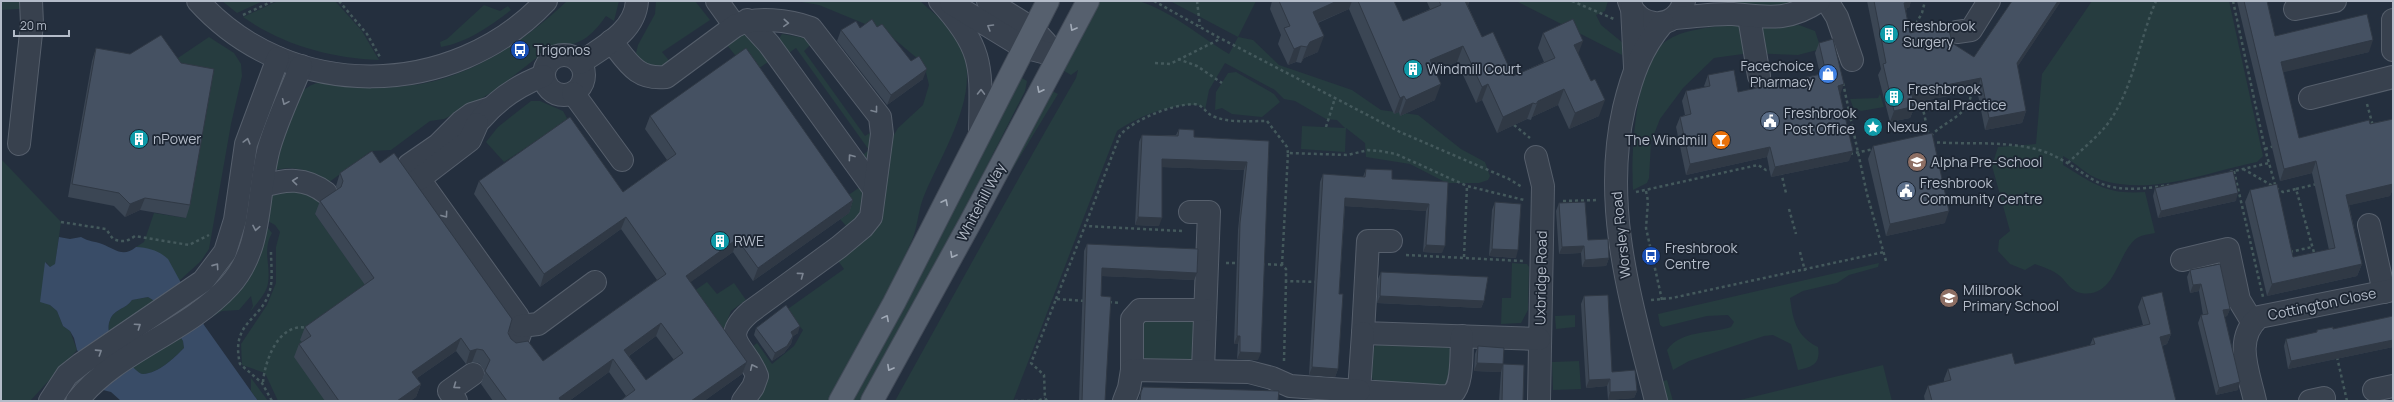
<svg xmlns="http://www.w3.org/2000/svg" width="2394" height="402" font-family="Manrope,sans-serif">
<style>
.green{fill:#263c3f}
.water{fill:#394c67;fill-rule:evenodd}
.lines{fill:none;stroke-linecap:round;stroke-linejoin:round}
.minor-casing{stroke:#565f6c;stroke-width:24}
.major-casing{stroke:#414a57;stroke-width:24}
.path{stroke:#44595c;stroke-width:2.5;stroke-dasharray:3 3;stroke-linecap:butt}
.minor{stroke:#38414e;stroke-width:22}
.major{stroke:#56606e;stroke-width:22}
.wall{fill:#3b4654;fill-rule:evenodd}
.shaded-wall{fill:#303945}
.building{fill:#455162;stroke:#303945;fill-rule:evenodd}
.oneway{stroke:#7c8592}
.oneway2{stroke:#a1aab7}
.labels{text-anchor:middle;stroke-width:3.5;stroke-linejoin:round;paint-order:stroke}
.poi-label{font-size:14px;fill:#b4bcc9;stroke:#1d2633;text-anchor:start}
.street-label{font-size:14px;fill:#b4bcc9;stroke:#1d2633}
</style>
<rect width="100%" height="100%" fill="#242f3e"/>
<g class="green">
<path d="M1,1H21L20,9L1,10Z"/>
<path d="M222,1H263L237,13Z"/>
<path d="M278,1L336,2L362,31L379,60C330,58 283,45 243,17Z"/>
<path d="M567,1H619L614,21L606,16C596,30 585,43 567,45C560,46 556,45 549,48L497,89L464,109L444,119L430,121L391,150L371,151L328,183C312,171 295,165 276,170L277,157L300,93C305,89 311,84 318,83C329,81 343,86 354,87C377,89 399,87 421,84C476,74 527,39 567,1Z"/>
<path d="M656,1H695L710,20L662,52L671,63L654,71L639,61L636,53L638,45L655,14Z"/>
<path d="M796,1H920C942,21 957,29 965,59C976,102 940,157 924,196C918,210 918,226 912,240C888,295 858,348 829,401H754L758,357L753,346L757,343L772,364L794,346L803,330L785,311L844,269L836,258L859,240L891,140L898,128L923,105L929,85L924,64L887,33L819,5Z"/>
<path d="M1099,1C1112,1 1131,0 1142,2C1174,13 1200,37 1229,54L1238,37L1170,1H1256L1238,37L1253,40L1279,65L1352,90L1381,110L1418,115L1461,149L1485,162L1490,176L1488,180L1479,183H1447L1410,164L1366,157L1365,143L1346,128L1345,152L1301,149L1302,126L1345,128L1337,120L1326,119L1295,101L1284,99L1275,90L1225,63L1209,90L1205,110L1203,106C1177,101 1138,116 1117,131L1013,401H895C955,293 1014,185 1076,78L1078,70L1071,75L1061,69Z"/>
<path d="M1516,1H1608L1605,11L1596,15L1601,25L1623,43L1622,55Z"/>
<path d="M1730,1H1802C1777,9 1756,8 1730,1Z"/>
<path d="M2092,1H2229L2263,156L2257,162C2207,172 2153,196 2101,180C2086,175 2076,163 2063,156V165C2094,184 2107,195 2145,192L2155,233C2150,234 2142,235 2137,238C2117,252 2116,299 2081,293C2070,291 2067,282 2060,276C2053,270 2043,267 2035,264L2025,270L2010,264L1998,251L1999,240L2010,231L1992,166L1998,147L2036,144L2042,74Z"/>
<path d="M484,5L500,11L508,6L511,10C491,26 466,43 441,47L440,42L447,39Z"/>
<path d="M1728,25L1778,27L1799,25L1815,31L1821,49L1798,55L1750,53L1714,58L1683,88L1660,119L1651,142L1649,178L1647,183L1633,190C1631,155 1635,63 1666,41C1684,29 1707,28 1728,25Z"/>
<path d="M740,34L751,37L768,62L750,74L727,45Z"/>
<path d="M782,34L811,39V44L804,51L865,136L876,129L873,156L867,163L859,158L869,150L796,48L786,55L778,40Z"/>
<path d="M209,37L234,53L241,64L242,76L231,124L209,249L201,261L179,281C161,254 172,255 136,247L144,242L154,213L186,218L176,75L178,58Z"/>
<path d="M1236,72L1274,94L1280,102L1262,117L1232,114L1222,108L1215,110L1216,92L1228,73Z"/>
<path d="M1019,76L1027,81L1025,91L949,241L861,401H850Z"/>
<path d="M1050,90L1058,94L1007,178L1005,176Z"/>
<path d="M1880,94L1884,107L1861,111L1853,107L1850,99L1878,98Z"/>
<path d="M531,101H540L563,111L568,120L504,162L486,142L498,127Z"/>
<path d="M1,159L61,222L55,265L50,267L46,262L50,305L57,311L63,326L70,331L77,350L30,401H1Z"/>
<path d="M860,187L865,198L860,218L848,228L840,219L849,213L840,201Z"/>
<path d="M304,189L326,206L315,214L377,301L307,348L325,401H278L265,373L242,365L241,344L267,305L276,283V247L280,232L275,225L266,220L272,192Z"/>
<path d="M265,228H268L272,233C262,250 271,265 268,283C267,293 256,304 250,312L253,306L251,296L239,310L222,311L214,316L213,312Z"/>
<path d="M1512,263L1527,264L1529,267L1528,310L1521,323L1501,324L1502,298H1511Z"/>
<path d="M1879,263L1878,267L1849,275L1837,283L1803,291L1790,298C1793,320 1796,336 1818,347C1821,364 1812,367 1798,370L1791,344L1773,335L1764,336L1689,361L1673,370L1667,350C1681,330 1710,334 1731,327L1734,322L1728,315L1707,316L1663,327L1660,325L1658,314Z"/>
<path d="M707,282L717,294L734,283L746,300L731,311L724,329L687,296Z"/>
<path d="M148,297L158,303L183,341L184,348C173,359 159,373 143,374C135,375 113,343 110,335C108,331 108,324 110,320C114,309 126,309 132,300Z"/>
<path d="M1575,315V327L1556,329L1555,316Z"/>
<path d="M1143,319L1193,321L1197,324L1193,359L1190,361L1149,362L1141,355Z"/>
<path d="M1380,341L1444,344L1451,350L1452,386L1375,383C1367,372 1368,350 1380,341Z"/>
<path d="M1579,361L1581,389L1553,390L1552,362Z"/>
<path d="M1883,365L1892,401H1736Z"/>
<path d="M251,378L268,401H258L251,391Z"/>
<path d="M1667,380L1673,401H1665L1660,382Z"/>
</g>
<path class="water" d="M59,237L70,239L81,237C89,242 94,241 102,244C115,249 123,258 136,247C149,248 158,250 168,259L204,325L258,401H121L111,392L103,390L77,350L74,338L70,331L63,326L57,311L50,305L40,302L45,262L50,267L55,264ZM148,297L158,303L183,341L184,348C173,359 159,373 143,374C135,374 113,343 110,335C108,331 108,324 110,320C114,309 126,309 132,300Z"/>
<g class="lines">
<defs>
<g id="minor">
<path d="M198,1C290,103 453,100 546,1"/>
<path d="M717,1L735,26"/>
<path d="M940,1C985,50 981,68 980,131"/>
<path d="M988,1L1033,29L1046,43"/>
<path d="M1629,1C1637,30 1677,31 1684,1"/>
<path d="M1827,1L1837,17L1852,60"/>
<path d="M951,3L1023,47L1058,56"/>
<path d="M1632,8L1635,67"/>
<path d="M2295,9L2335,1"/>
<path d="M1749,17L1759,76"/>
<path d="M1674,18C1693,17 1714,13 1733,14C1767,17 1788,22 1819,1"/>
<path d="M747,20L769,44L874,189"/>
<path d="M2393,20V50"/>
<path d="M1957,32L1971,30L1989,1"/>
<path d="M611,41C628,62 636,80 666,77L735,26C756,16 789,20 811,28L880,117L882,134L871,217L863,227L839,247L750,312C718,340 746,346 757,376L753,387L743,401"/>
<circle cx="564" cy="75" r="20"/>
<path d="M580,63C603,47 635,32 637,1"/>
<path d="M573,93L622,160"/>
<path d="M2310,98L2393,77"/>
<path d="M491,108L472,114L461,122L438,145L409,165L518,317L520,334L516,344"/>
<path d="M481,119C498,99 519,85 543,76"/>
<path d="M19,144L32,24L31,1"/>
<path d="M1536,157L1543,186L1539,401"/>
<path d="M419,179L470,140L477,124"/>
<path d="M263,186C286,179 305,177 326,193"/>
<path d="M1190,212H1209L1203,370"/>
<path d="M2369,225L2384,292"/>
<path d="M1391,241H1368L1363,333L1539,339"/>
<path d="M2182,260L2228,249L2239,300L2253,323"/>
<path d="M521,326L538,324L595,282"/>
<path d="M1363,333L1359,391L1438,396C1441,396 1447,397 1450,395C1464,389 1461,349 1462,336"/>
<path d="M1132,370V319L1140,310H1205"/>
<path d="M2374,390L2393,386"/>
<path d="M50,401L67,375L81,364L203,281L225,252L235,220L246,144L278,58"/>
<path d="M77,401C116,351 186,333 229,286C264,248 256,195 269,148C277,120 290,94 301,66"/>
<path d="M456,401L449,391L473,374"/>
<path d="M1124,401L1129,388L1132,370L1249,372L1272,378L1290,386L1359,391"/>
<path d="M1656,401C1632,304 1601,208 1624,108C1632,75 1641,49 1663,23"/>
<path d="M2255,401C2249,373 2233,339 2259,317L2393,290"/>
<path d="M2310,401L2324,398"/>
</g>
<g id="major">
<path d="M840,401L894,303L1048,1"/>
<path d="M872,401L970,223L1088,1"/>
</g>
</defs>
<use href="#minor" class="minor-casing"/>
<use href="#major" class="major-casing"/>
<g class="path">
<path d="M339,1L367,34L380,57"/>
<path d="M1154,1L1216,36L1400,132L1509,179L1522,187"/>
<path d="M1197,1L1200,26"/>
<path d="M1572,1L1614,19"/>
<path d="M2233,1L2265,149L2276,188L2283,192L2296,189L2315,256"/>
<path d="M243,15L273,1"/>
<path d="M1910,34L1922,13L1925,1"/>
<path d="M1178,59L1197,66L1222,83"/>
<path d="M1155,63L1170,64L1220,39"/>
<path d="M1843,83L1867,194L1886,261"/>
<path d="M1921,100L1929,136"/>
<path d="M2367,104L2373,126"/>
<path d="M1514,125L1530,138"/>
<path d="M1326,127L1335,98"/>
<path d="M1931,136C1943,121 1973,115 1971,89"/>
<path d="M1931,142C1967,145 2003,140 2039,150C2060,156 2074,168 2092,179C2114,193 2144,189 2169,185"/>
<path d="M2265,149L2274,146"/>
<path d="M1850,154L1874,149"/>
<path d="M2068,163C2080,151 2095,139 2106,126C2134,90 2138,42 2156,1"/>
<path d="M2243,169L2273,186"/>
<path d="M2234,171L2263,297"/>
<path d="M1781,172L1786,193"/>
<path d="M2230,172L2269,163"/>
<path d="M2296,189L2317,184"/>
<path d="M1646,191L1648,201L1646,228L1662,300"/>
<path d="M1636,192L1758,165L1766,170L1772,169"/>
<path d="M1563,201L1598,200"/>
<path d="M1789,209L1796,234"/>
<path d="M61,222L106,229L113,239C122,242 127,242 135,236L189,245L209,235"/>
<path d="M1182,231L1085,226L1120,135C1135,119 1171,105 1193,104C1204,104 1205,114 1215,117C1231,123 1250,121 1267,121L1287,147L1288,153"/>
<path d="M271,252C271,264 273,278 270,290C262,321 230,321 240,364L262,383L272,401"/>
<path d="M1800,252L1805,271"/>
<path d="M2290,252L2312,247"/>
<path d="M1406,255L1523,261"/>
<path d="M1464,257L1467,186"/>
<path d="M1226,263H1239"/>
<path d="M1262,264L1282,265L1286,269V281L1317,282"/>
<path d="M1282,265L1288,153L1348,155L1368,150L1380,151L1396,154L1467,186L1524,200"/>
<path d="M1056,299L1085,226"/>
<path d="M1651,300L1672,298L1884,252"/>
<path d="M1109,302L1120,303"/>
<path d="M2337,357L2347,401"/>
<path d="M1284,361L1286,281"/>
<path d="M263,382C265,360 279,322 307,328"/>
<path d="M1015,401H1037L1045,398"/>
<path d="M1047,401L1045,398L1044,375L1031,363L1056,299L1086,301"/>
</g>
<use href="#minor" class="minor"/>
<use href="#major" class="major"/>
</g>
<g class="wall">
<path d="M1272,1H1394L1403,21L1430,9L1427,2L1428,1H1469L1468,6L1482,37L1513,76L1544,62L1538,48L1543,33L1578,54L1599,116L1569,129L1558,105L1532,117L1531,120L1527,119L1497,133L1482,100L1476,103L1457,62L1435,72V100L1400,116L1399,112L1394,114L1349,9L1318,23V52L1304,58L1301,63L1296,62L1288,65L1278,44L1281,35L1270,9Z"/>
<path d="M1867,1H1911L1909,8H1907L1906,11L1910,33L1952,43L1974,57L2012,1H2061L2017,67L2026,111L2022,123L1985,130L1977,90L1914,103L1915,106L1910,118L1890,122L1878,75L1881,69Z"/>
<path d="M2237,1H2267L2275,36L2369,52L2283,72L2299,138L2393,119V191H2392L2390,196L2349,205L2362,264L2357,276L2267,296L2245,202L2250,190L2293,257L2329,250L2312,173L2280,181Z"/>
<path d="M877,27L923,79L887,105L837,41L841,30L860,28Z"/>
<path d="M1819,43L1840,95L1849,161L1771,177L1767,157L1686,175L1676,127L1680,117L1685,115L1682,101L1686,91L1705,87L1704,86L1708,75L1738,92L1820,74L1815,53Z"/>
<path d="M96,48L190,205L186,218L140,210L125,217L114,206L68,197L92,61Z"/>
<path d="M650,116L853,200L849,213L753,281L733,252L690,282L747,362L742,374L704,401H620L626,396L609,372L569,401H493L481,384L485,372L479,363L472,362L466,364L456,351L417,378L421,384L416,397L410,401H325L294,357L299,344L302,342L300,340L305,327L365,285L315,214L320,201L337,190L336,186L340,173L380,163L508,333L511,339L543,361L657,280L621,229L540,287L474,194L479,181L623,192L667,160L645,129ZM656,336L674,360L646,380L629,356Z"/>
<path d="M1179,129L1194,137L1269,141L1258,360L1237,359L1238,344H1234L1238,230L1244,170L1162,167L1159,226L1135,225L1139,142L1142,135H1176Z"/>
<path d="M1873,146L1945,223L1886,236L1868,159Z"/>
<path d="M1366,169L1392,179L1448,182L1442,253L1423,252L1426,211L1345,206L1339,294L1338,369L1335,377L1309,375L1320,182L1323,174L1363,177Z"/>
<path d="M2155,188L2236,201L2158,218L2153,196Z"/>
<path d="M1495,202L1516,258L1489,256L1492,210Z"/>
<path d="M1559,203L1588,240L1609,258L1606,266L1582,267L1581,253L1559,254L1556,211Z"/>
<path d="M1087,244L1197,273L1194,280L1102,276L1101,296L1105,401H1079L1084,251Z"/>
<path d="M2190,270L2230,309L2227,316L2224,317L2238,390L2216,395L2198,323L2201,315H2203L2199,291L2190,293L2187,277Z"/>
<path d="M1381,272L1484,301L1481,308L1377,303L1378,279Z"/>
<path d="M1584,296L1612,372L1637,391L1634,398L1608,400L1607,386L1586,388L1581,304Z"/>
<path d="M2142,297L2171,334L2167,344L2162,346L2176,401H1925L1924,396L1928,386L1944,382V379L1948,369L2015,364L2090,345L2093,338L2143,325L2138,307Z"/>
<path d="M2393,316V347L2288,369L2284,346L2286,339L2316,333L2317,330L2333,329Z"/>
<path d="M756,328L798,333L793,336L791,344L784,353L772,361L754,335Z"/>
<path d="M1478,346L1503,364L1523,401H1499L1501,372L1474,371L1475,354Z"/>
<path d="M1143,387L1278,401H1138Z"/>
</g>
<g class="shaded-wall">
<path d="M1337,1H1352L1349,9L1307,27L1313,12Z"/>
<path d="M1463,1H1469L1466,10Z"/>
<path d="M1906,1H1911L1909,8H1907L1905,14L1904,3Z"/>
<path d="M2058,1H2061L2012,75L2017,63Z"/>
<path d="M1324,36L1318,52L1304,58L1301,63L1307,47L1310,42Z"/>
<path d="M2373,40L2369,52L2276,74L2281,62Z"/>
<path d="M1583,41L1577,57L1574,45Z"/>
<path d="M1301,46L1296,62L1288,65L1294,49Z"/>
<path d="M1463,46L1457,62L1425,76L1430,60Z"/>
<path d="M927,69L923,79L887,105L891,95Z"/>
<path d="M1981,78L1977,90L1907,104L1911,92Z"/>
<path d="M1441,84L1435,100L1400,116L1406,100Z"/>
<path d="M1488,84L1482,100L1476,103L1482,87Z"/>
<path d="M1844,84L1840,95L1838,86Z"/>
<path d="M1564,89L1558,105L1532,117L1531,120L1538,101Z"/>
<path d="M1404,96L1399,112L1394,114L1400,98Z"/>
<path d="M1605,100L1599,116L1569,129L1575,113Z"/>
<path d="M1533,103L1527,119L1497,133L1503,117Z"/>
<path d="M1915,106L1910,118L1890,122L1894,111Z"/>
<path d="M2026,111L2022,123L1985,130L1989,118Z"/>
<path d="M1770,147L1767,157L1686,175L1690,164Z"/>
<path d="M1853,151L1849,161L1771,177L1775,167Z"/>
<path d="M1162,159L1247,162L1244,170L1159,167Z"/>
<path d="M2316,161L2312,173L2280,181L2284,169Z"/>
<path d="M2393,182V191H2392L2390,196L2342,207L2346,195Z"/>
<path d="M2238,193L2236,201L2158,218L2161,211Z"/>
<path d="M145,198L140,210L125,217L130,204Z"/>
<path d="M1345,198L1429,204L1426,211L1342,206Z"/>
<path d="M853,200L849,213L753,281L758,268Z"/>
<path d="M1949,211L1945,223L1886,236L1890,224Z"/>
<path d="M626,217L621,229L540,287L544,274Z"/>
<path d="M1138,217L1162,218L1159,226L1135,225Z"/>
<path d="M737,239L733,252L681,289L686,276Z"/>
<path d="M1426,245L1445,246L1442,253L1423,252Z"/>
<path d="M1584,246L1581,253L1559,254L1562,247Z"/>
<path d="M1492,249L1518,250L1516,258L1489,256Z"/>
<path d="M1609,258L1606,266L1582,267L1585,260Z"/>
<path d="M2362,264L2357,276L2267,296L2272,284Z"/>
<path d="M1102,268L1197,273L1194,280L1100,276Z"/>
<path d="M2201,284L2199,291L2190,293L2193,285Z"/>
<path d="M1380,296L1484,301L1481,308L1377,303Z"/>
<path d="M2230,309L2227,316L2220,318L2223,310Z"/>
<path d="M661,323L656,336L619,363L624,350Z"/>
<path d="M800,326L798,333L788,340L791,332Z"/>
<path d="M2171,334L2167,344L2156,347L2160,337Z"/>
<path d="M793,336L791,344L784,353L772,361L775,353Z"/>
<path d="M1237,336H1240L1238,344H1234Z"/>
<path d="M461,338L456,351L407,385L412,372Z"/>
<path d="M2393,340V347L2288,369L2291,361Z"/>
<path d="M477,349L472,362L466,364L470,351Z"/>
<path d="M1240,352L1261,353L1258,360L1237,359Z"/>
<path d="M613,359L609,372L569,401H558L559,398Z"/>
<path d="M747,362L742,374L704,401H691Z"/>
<path d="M1477,363L1503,364L1501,372L1474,371Z"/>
<path d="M1312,367L1338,369L1335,377L1309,375Z"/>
<path d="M1610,379L1607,386L1586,388L1589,380Z"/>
<path d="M2240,382L2238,390L2216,395L2219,388Z"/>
<path d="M421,384L416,397L410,401H397Z"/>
<path d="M1637,391L1634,398L1608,400L1610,392Z"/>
</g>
<g class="building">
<path d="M1279,1H1337L1313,12L1324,36L1310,42L1307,47L1301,46L1294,49L1284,28L1290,26Z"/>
<path d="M1358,1H1394L1403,21L1441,5L1439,1H1465L1482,37L1493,32L1513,76L1555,58L1543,33L1573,19L1583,41L1574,45L1591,81L1595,79L1605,100L1575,113L1564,89L1538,101L1536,104L1533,103L1503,117L1488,84L1482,87L1463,46L1430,60L1441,84L1406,100L1404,96L1400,98Z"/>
<path d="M1874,1H1909V2L1904,3L1910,33L1948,25L1952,43L1974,57L2012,1H2058L2017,63L2026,111L1989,118L1981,78L1911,92L1915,106L1894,111L1883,64L1886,63Z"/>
<path d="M2244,1H2267L2275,36L2367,14L2373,40L2281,62L2299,138L2369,120L2370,124L2393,119V184L2346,195L2362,264L2272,284L2250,190L2277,184L2293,257L2335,248L2316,161L2284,169Z"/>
<path d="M872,19L877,27L882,24L911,61L919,56L927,69L891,95L841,30L856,21L860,28Z"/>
<path d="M161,35L181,63L214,69L190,205L145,198L130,204L119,193L72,184L96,48L130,54Z"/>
<path d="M1833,39L1844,84L1838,86L1853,151L1775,167L1770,147L1690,164L1680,117L1691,114L1686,91L1710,86L1708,75L1734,70L1738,92L1826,73L1819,43Z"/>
<path d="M746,48L853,200L758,268L737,239L686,276L747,362L691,401H620L635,390L613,359L559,398L561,401H507L485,371L490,360L483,350L477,349L470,351L461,338L412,372L421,384L397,401H339L299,344L311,336L305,327L374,278L320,201L341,187L343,181L340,173L372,151L380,163L394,153L512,319L508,333L511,339L516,343L528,341L543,361L666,274L626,217L544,274L479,181L570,117L623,192L676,154L650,116ZM661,323L683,353L646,380L624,350Z"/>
<path d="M1179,129L1194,130V137L1269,141L1261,353L1240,352V336H1237L1240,223L1247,162L1162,159V218L1138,217L1142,135L1178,136Z"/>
<path d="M1932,133L1949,211L1890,224L1873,146Z"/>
<path d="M1366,169L1392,170V179L1448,182L1445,246L1426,245L1429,204L1345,198L1339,294H1343L1338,369L1312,367L1323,174L1365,177Z"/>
<path d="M2233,171L2238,193L2161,211L2155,188Z"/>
<path d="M1495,202L1521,204L1518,250L1492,249Z"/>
<path d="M1585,202L1588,240L1608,239L1609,258L1585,260L1584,246L1562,247L1559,203Z"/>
<path d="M1087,244L1198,249L1197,273L1102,268L1101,296L1111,297L1105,401H1082Z"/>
<path d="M2220,264L2230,309L2223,310L2240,382L2219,388L2201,315L2208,314L2201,284L2193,285L2190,270Z"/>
<path d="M1381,272L1488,277L1484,301L1380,296Z"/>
<path d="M2162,292L2171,334L2160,337L2176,401H1932L1928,386L1951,380L1948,369L2012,353L2015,364L2095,344L2093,338L2150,324L2142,297Z"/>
<path d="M1608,295L1612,372L1635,370L1637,391L1610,392V379L1589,380L1584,296Z"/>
<path d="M786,305L800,326L791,332L793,336L787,346L775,353L756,328Z"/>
<path d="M2393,316V340L2291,361L2286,339L2317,332V330L2333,327V329Z"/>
<path d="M1478,346L1504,348L1503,364L1477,363Z"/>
<path d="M1503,364L1524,365L1523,401H1502Z"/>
<path d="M1143,387L1279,391L1278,401H1140L1141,392Z"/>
</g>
<defs><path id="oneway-chevron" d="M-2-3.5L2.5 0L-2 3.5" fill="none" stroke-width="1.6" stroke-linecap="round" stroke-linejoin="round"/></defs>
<g class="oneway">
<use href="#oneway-chevron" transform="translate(786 23) rotate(4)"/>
<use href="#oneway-chevron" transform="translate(990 27) rotate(-149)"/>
<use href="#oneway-chevron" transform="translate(981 92) rotate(-89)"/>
<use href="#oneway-chevron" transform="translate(285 102) rotate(114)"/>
<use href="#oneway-chevron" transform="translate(875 110) rotate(52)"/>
<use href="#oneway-chevron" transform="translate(247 141) rotate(-75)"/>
<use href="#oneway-chevron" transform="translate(851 157) rotate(-126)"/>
<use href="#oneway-chevron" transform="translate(295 181) rotate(-174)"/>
<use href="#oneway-chevron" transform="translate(445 215) rotate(54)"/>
<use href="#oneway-chevron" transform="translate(256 228) rotate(101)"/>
<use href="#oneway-chevron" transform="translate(216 266) rotate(-55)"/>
<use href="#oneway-chevron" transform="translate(801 275) rotate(-36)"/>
<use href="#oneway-chevron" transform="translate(138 326) rotate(-34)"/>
<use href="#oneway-chevron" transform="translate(99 352) rotate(-33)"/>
<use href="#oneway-chevron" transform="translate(753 367) rotate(-115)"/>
<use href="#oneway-chevron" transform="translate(456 386) rotate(144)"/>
</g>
<g class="oneway2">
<use href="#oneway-chevron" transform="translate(1073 28) rotate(119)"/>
<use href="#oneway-chevron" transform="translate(1040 90) rotate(117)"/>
<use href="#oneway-chevron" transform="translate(945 202) rotate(-63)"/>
<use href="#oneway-chevron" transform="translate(953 255) rotate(119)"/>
<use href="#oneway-chevron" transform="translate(886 318) rotate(-62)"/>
<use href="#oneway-chevron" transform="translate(890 368) rotate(119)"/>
</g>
<defs>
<symbol id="building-disc" viewBox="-11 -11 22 22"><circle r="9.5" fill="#0f9aa8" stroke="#1d2633"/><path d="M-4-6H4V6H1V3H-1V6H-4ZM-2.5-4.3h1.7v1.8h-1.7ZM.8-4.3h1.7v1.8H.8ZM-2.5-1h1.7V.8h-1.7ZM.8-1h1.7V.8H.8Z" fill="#fff"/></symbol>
<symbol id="bus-disc" viewBox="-11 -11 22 22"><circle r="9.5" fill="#1a4fb4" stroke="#1d2633"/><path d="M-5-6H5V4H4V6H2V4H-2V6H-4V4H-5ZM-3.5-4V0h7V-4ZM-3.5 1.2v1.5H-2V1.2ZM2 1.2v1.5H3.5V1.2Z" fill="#fff"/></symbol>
<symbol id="shop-disc" viewBox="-11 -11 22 22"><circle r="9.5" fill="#3f7fe0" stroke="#1d2633"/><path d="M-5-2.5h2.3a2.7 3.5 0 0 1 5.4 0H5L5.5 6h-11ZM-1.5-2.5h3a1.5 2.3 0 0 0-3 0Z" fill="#fff"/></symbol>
<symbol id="civic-disc" viewBox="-11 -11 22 22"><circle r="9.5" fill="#5c6f8a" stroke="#1d2633"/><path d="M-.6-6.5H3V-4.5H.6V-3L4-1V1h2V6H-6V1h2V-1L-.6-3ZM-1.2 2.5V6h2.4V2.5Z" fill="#fff"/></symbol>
<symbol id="sight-disc" viewBox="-11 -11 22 22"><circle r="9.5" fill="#0f9aa8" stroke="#1d2633"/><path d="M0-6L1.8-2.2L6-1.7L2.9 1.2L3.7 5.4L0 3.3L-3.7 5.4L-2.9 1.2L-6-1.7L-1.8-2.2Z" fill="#fff"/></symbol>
<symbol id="bar-disc" viewBox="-11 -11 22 22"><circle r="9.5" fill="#e8710a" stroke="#1d2633"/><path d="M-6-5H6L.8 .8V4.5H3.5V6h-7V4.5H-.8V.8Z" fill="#fff"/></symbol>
<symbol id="school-disc" viewBox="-11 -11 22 22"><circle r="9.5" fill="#8d6e63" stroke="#1d2633"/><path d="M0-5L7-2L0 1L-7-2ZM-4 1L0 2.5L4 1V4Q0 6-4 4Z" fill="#fff"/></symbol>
</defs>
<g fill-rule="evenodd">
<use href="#building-disc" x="1878" y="23" width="22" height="22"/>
<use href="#bus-disc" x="509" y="39" width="22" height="22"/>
<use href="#building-disc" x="1402" y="58" width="22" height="22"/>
<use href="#shop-disc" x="1817" y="63" width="22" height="22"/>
<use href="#building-disc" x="1883" y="86" width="22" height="22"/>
<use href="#civic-disc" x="1759" y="110" width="22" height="22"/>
<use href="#sight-disc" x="1862" y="116" width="22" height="22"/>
<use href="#building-disc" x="128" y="128" width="22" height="22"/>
<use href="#bar-disc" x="1710" y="129" width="22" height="22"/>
<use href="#school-disc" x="1906" y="151" width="22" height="22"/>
<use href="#civic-disc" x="1895" y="180" width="22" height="22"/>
<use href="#building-disc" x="709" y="230" width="22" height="22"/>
<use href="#bus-disc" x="1640" y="245" width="22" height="22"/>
<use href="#school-disc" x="1938" y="287" width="22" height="22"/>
</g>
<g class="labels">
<g class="poi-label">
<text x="1903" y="31">Freshbrook<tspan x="1903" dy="16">Surgery</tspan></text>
<text x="534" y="55">Trigonos</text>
<text x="1814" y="71" text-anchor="end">Facechoice<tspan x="1814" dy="16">Pharmacy</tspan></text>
<text x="1427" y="74">Windmill Court</text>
<text x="1908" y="94">Freshbrook<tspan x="1908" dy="16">Dental Practice</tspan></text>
<text x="1784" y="118">Freshbrook<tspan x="1784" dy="16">Post Office</tspan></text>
<text x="1887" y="132">Nexus</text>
<text x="153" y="144">nPower</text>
<text x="1707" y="145" text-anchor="end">The Windmill</text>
<text x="1931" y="167">Alpha Pre-School</text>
<text x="1920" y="188">Freshbrook<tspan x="1920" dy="16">Community Centre</tspan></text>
<text x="734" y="246">RWE</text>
<text x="1665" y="253">Freshbrook<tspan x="1665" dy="16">Centre</tspan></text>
<text x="1963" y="295">Millbrook<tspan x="1963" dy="16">Primary School</tspan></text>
</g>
<g class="street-label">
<text transform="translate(981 202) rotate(-62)" y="5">Whitehill Way</text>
<text transform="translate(1621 235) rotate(-96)" y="5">Worsley Road</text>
<text transform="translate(1541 278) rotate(-89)" y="5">Uxbridge Road</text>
<text transform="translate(2322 304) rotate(-12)" y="5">Cottington Close</text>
</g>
</g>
<rect width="2394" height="402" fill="none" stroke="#b4bcc9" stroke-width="4"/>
<path d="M14 30v6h55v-6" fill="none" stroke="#b4bcc9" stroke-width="2"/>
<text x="20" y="30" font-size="12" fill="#b4bcc9" stroke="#1d2633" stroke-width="3" paint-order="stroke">20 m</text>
</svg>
